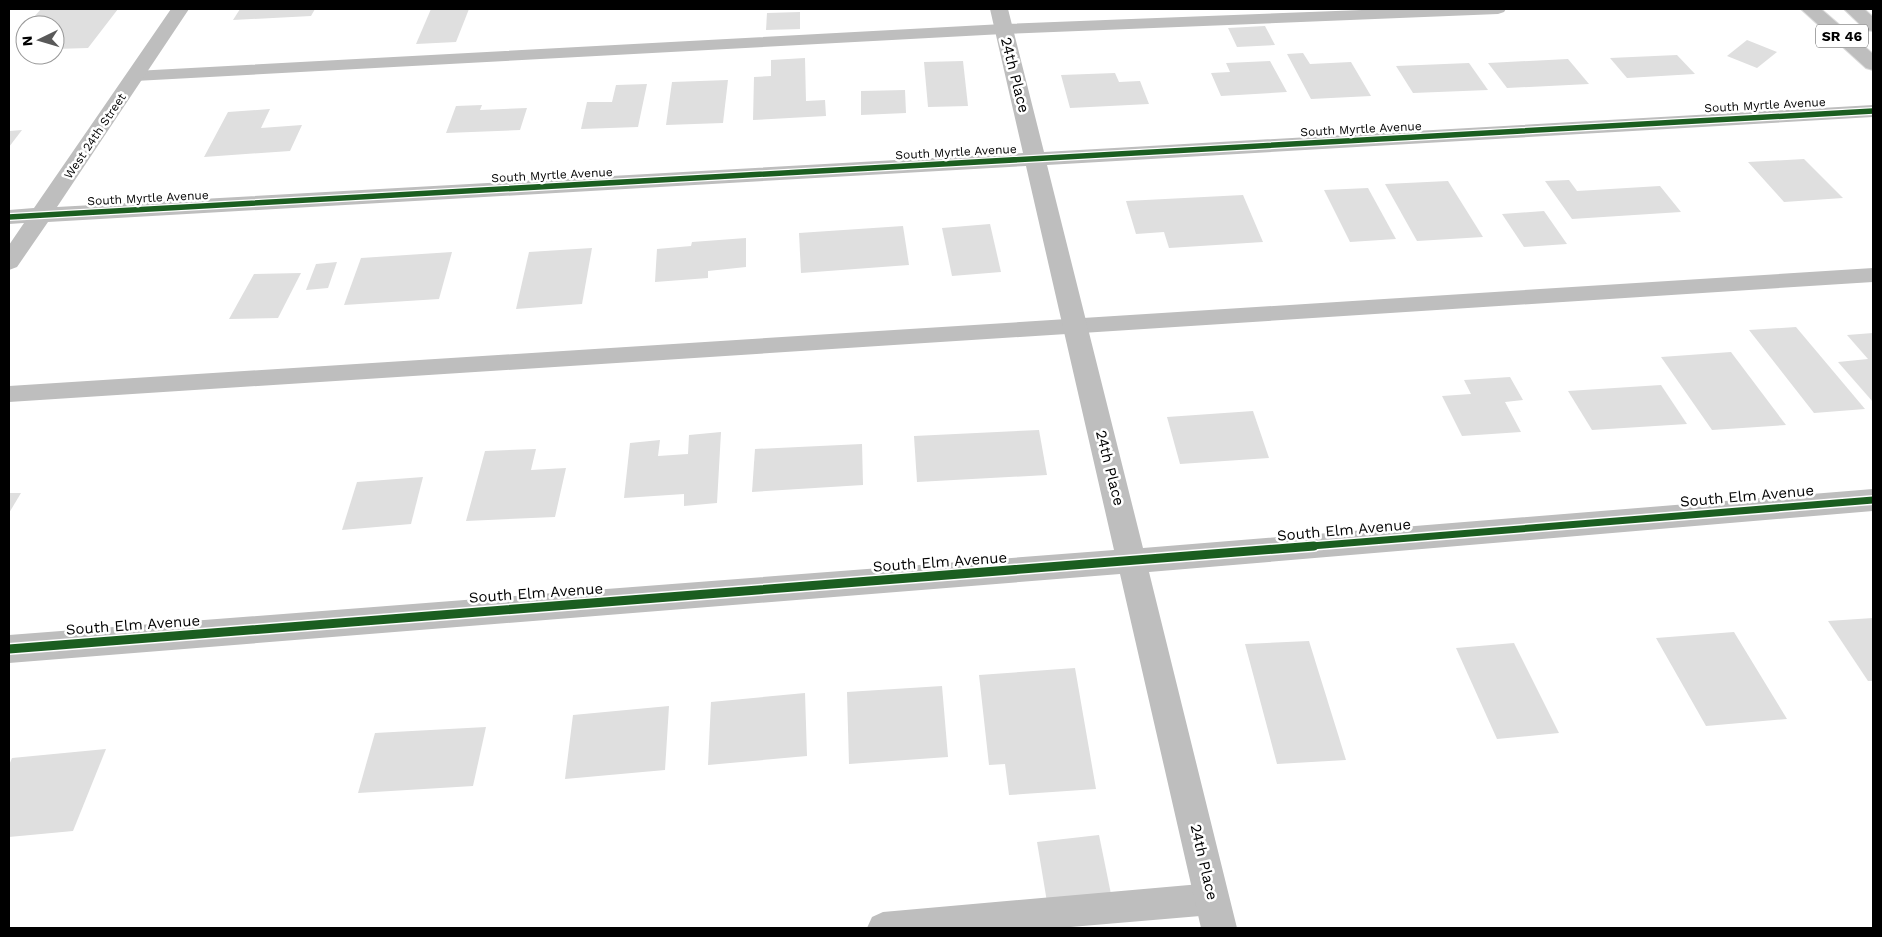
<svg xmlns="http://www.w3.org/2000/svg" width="1882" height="937" font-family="'Work Sans',sans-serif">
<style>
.building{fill:#dfdfdf}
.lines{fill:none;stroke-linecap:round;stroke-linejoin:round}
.primary-casing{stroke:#dbdbdb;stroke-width:2}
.service{fill:#bebebe;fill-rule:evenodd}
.minor{fill:#bebebe;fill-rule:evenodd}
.primary{fill:#bebebe;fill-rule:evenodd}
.cycleway-far2-casing{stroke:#fff;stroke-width:8}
.cycleway-far1-casing{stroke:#fff;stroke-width:10}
.cycleway-casing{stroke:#fff;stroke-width:12}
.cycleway-far2{stroke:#1b5e20;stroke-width:5.5}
.cycleway-far1{stroke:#1b5e20;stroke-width:7}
.cycleway{stroke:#1b5e20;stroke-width:9}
.labels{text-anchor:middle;stroke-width:5;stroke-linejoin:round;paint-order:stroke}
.far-street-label{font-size:12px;fill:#000;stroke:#fff}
.shield{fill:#fff;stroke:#4c4c4c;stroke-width:1}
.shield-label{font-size:14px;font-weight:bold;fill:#000}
.street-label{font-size:15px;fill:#000;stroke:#fff}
</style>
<rect width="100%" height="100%" fill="#fff"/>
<g class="building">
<path d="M41,9H118L88,48L55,49V25H27Z"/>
<path d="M240,9H315L311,16L233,20Z"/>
<path d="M431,9H469L456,42L416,44Z"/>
<path d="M800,12V29L766,30L767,13Z"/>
<path d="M1265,26L1275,45L1237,47L1228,28Z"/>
<path d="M1747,40L1777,52L1757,68L1727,56Z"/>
<path d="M1303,53L1310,64L1351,62L1371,96L1311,99L1287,54Z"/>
<path d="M1677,55L1695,74L1627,78L1610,58Z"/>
<path d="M805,58L806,101L825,100L826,116L753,120L754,77L771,76V60Z"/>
<path d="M1568,59L1589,84L1507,88L1488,63Z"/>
<path d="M963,61L968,106L928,107L924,62Z"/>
<path d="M1270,61L1287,92L1221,96L1211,73L1230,72L1226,63Z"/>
<path d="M1469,63L1488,90L1413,93L1396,66Z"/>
<path d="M1115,73L1119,82L1140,81L1149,104L1070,108L1061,75Z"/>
<path d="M728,80L723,123L666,125L672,82Z"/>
<path d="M647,84L638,127L581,129L587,102H612L616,85Z"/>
<path d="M905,90L906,113L861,115V91Z"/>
<path d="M482,105L480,110L527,108L520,130L446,133L456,106Z"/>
<path d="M270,109L261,128L302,125L290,151L204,157L228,112Z"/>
<path d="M22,130L9,147V131Z"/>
<path d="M1804,159L1843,198L1784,202L1748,162Z"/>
<path d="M1569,180L1577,191L1660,186L1681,212L1572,219L1545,181Z"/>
<path d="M1448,181L1483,237L1417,241L1385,184Z"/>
<path d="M1368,188L1396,239L1350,242L1324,190Z"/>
<path d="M1243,195L1263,242L1169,248L1164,232L1136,234L1126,201Z"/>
<path d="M1544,211L1567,244L1524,247L1502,214Z"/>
<path d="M990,224L1001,272L952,276L942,228Z"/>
<path d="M903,226L909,265L801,273L799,233Z"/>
<path d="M746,238V267L708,271V278L655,282L657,249L691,246L692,242Z"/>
<path d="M592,248L582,304L516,309L529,252Z"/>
<path d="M452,252L439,299L344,305L361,258Z"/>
<path d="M337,262L328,288L306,290L316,264Z"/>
<path d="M301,273L278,318L229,319L254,274Z"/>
<path d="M1796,327L1865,409L1814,413L1749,330Z"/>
<path d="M1873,333V402L1838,362L1868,359L1847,335Z"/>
<path d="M1731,352L1786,425L1712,430L1661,357Z"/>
<path d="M1510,377L1523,400L1505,402L1521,432L1462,436L1442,396L1471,394L1464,380Z"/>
<path d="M1661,385L1687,424L1592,430L1568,391Z"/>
<path d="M1253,411L1269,458L1180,464L1167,417Z"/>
<path d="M1039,430L1047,475L917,482L914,436Z"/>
<path d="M721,432L717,503L684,506V494L624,498L630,443L660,440L658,456L688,454L689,435Z"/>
<path d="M862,444L863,485L752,492L755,449Z"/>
<path d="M536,449L531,470L566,468L555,517L466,521L485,451Z"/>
<path d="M423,477L411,524L342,530L357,482Z"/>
<path d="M9,493H21L9,513Z"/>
<path d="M1873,618V681H1868L1828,621Z"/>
<path d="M1734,632L1787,719L1706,726L1656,638Z"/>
<path d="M1309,641L1346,760L1277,764L1245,644Z"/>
<path d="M1514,643L1559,733L1497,739L1456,648Z"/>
<path d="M1075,668L1096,789L1009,795L1005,764L989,765L979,675Z"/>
<path d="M942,686L948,757L849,764L847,692Z"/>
<path d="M805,693L807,756L708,765L711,702Z"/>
<path d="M669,706L665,770L565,779L573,715Z"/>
<path d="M486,727L473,786L358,793L375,733Z"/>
<path d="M106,749L73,831L9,837V765L12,758Z"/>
<path d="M1099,835L1111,894L1047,902L1037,842Z"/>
</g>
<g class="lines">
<defs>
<g id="primary">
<path d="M1801,9H1821L1873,54V70L1866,68Z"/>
<path d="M1844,9H1864L1873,17V31L1866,30Z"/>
</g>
</defs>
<use href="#primary" class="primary-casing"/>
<g class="service">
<path d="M1388,9H1506L1504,12L1498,14L1003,34L135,81L129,80L127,76L129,72L135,71L1003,24Z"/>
<path d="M1873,268V282L9,402V386Z"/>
<path d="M1212,883L1223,888L1228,899L1223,910L1212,915L1059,928H867L872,917L883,912Z"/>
</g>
<path class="minor" d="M171,9H189L57,207L1023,153L990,9H1008L1044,152L1873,105V117L1047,165L1143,548L1873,489V511L1149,572L1237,928H1201L1120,574L9,663V635L1114,550L1026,166L48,222L17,267L9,270V245L24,223L9,224V210L34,208Z"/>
<use href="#primary" class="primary"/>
<defs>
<path id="cycleway-far2" d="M9,217L1873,111"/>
<path id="cycleway-far1" d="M1299,547L1873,500"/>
<path id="cycleway" d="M9,649L1314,546"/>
</defs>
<use href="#cycleway-far2" class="cycleway-far2-casing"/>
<use href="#cycleway-far1" class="cycleway-far1-casing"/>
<use href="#cycleway" class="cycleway-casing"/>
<use href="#cycleway-far2" class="cycleway-far2"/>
<use href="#cycleway-far1" class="cycleway-far1"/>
<use href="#cycleway" class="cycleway"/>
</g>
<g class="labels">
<g class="far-street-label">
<text transform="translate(1765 105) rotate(-3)" y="4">South Myrtle Avenue</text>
<text transform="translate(1361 129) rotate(-3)" y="4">South Myrtle Avenue</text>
<text transform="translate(95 136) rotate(-56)" y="4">West 24th Street</text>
<text transform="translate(956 152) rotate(-3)" y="4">South Myrtle Avenue</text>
<text transform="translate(552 175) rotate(-3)" y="4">South Myrtle Avenue</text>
<text transform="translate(148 198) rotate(-3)" y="4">South Myrtle Avenue</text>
</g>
<rect class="shield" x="1816" y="24.5" width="52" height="23" rx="4"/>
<g class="shield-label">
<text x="1842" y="41">SR 46</text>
</g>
<g class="street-label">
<text transform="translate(1015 75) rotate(76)" y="5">24th Place</text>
<text transform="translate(1110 468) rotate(76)" y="5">24th Place</text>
<text transform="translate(1747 496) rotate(-5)" y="5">South Elm Avenue</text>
<text transform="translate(1344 530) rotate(-5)" y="5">South Elm Avenue</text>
<text transform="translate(940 562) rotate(-4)" y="5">South Elm Avenue</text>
<text transform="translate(536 593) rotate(-4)" y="5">South Elm Avenue</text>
<text transform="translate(133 625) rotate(-4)" y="5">South Elm Avenue</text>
<text transform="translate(1204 862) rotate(77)" y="5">24th Place</text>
</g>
</g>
<rect width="1882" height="937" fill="none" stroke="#000000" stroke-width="20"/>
<g transform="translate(40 40) rotate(265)"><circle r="24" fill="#ffffff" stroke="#999999"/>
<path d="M0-4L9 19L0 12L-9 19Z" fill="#595959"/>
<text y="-8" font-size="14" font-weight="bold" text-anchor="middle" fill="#000000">N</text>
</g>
</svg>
